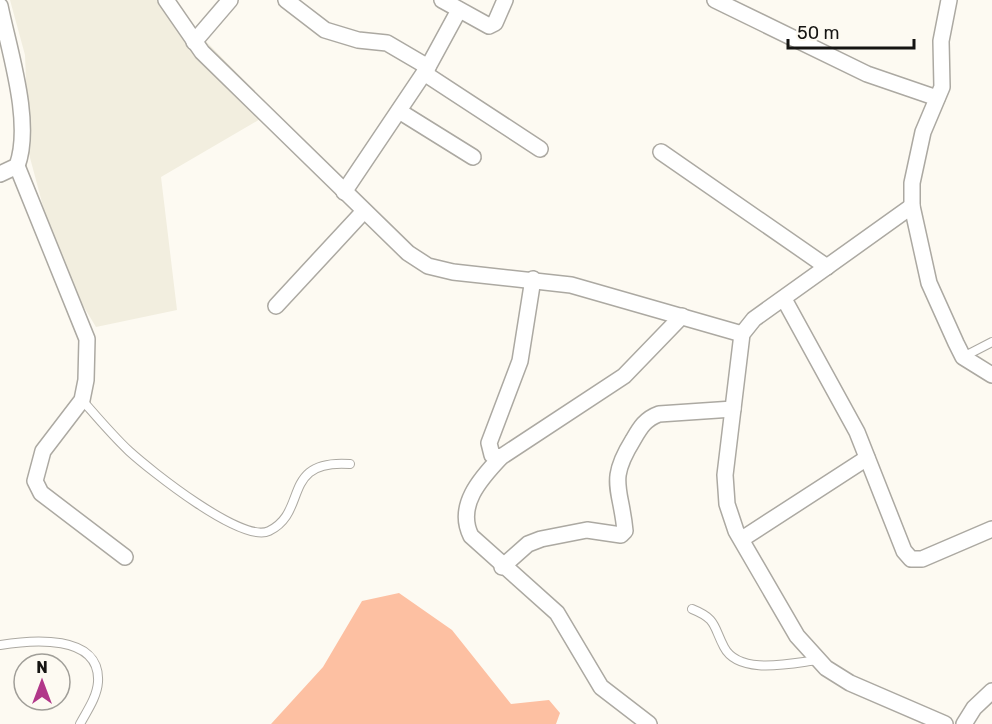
<svg xmlns="http://www.w3.org/2000/svg" width="992" height="724" font-family="Rubik,sans-serif">
<style>
.built{fill:#f2eedf}
.green{fill:#fdc0a2}
.lines{fill:none;stroke-linecap:round;stroke-linejoin:round}
.service-casing{stroke:#aca9a2;stroke-width:10}
.minor-casing{stroke:#aca9a2;stroke-width:18}
.service{stroke:#fff;stroke-width:8}
.minor{stroke:#fff;stroke-width:15}
</style>
<rect width="100%" height="100%" fill="#fdfaf2"/>
<path class="built" d="M10,0H175L195,30L274,111L161,177L177,310L96,327L59,266L29,154L25,55Z"/>
<path class="green" d="M399,593L452,630L511,704L549,700L560,713L556,724H271L323,667L362,601Z"/>
<g class="lines">
<defs>
<g id="service">
<path d="M963,357L992,342"/>
<path d="M82,400C97,417 112,435 129,451C150,470 242,544 269,531C309,512 280,459 350,464"/>
<path d="M692,609C717,619 713,626 724,647C739,676 792,663 818,660"/>
<path d="M0,645C30,640 101,633 98,682C97,697 87,711 80,724"/>
</g>
<g id="minor">
<path d="M166,0L202,52L408,253L428,266L453,272L571,285L742,334"/>
<path d="M286,0L325,30L358,40L387,43L428,67"/>
<path d="M442,0L489,26L495,23L505,0"/>
<path d="M715,0L867,74L937,98"/>
<path d="M949,0L941,41L942,87L923,132L912,183V206L929,283L956,343L963,357L992,375"/>
<path d="M0,6C9,50 33,123 17,166L0,174"/>
<path d="M194,42L230,0"/>
<path d="M424,73L540,149"/>
<path d="M399,111L473,157"/>
<path d="M661,152L827,267"/>
<path d="M17,166L87,339L86,380L82,400L43,451L35,481L41,493L125,557"/>
<path d="M344,192L428,67L459,10"/>
<path d="M912,206L754,319L742,334L725,475L727,504L736,531L797,636L826,668L850,683L945,724"/>
<path d="M784,299L857,432L904,551L911,559H922L992,529"/>
<path d="M276,306L364,211"/>
<path d="M501,457L492,455L489,443L520,361L533,279"/>
<path d="M742,539L867,458"/>
<path d="M502,567L528,544L541,539L587,530L621,535L625,531C621,487 607,482 633,440C640,428 645,419 659,414L733,409"/>
<path d="M649,724L601,687L557,613L471,536C456,506 480,479 501,457L624,376L682,316"/>
<path d="M964,724L974,708L992,691"/>
</g>
</defs>
<use href="#service" class="service-casing"/>
<use href="#minor" class="minor-casing"/>
<use href="#service" class="service"/>
<use href="#minor" class="minor"/>
</g>
<g transform="translate(42 682)"><circle r="28" fill="#fdfaf2" stroke="#a09e98" stroke-width="1.5"/>
<path d="M0-4.5L10 22L0 15L-10 22Z" fill="#b13789"/>
<text y="-9" font-size="16" font-weight="bold" text-anchor="middle" fill="#151412">N</text>
</g>
<path d="M788 39v9h126v-9" fill="none" stroke="#151412" stroke-width="3"/>
<text x="797" y="39" font-size="18" fill="#151412" stroke="#fdfaf2" stroke-width="4.5" paint-order="stroke">50 m</text>
</svg>
